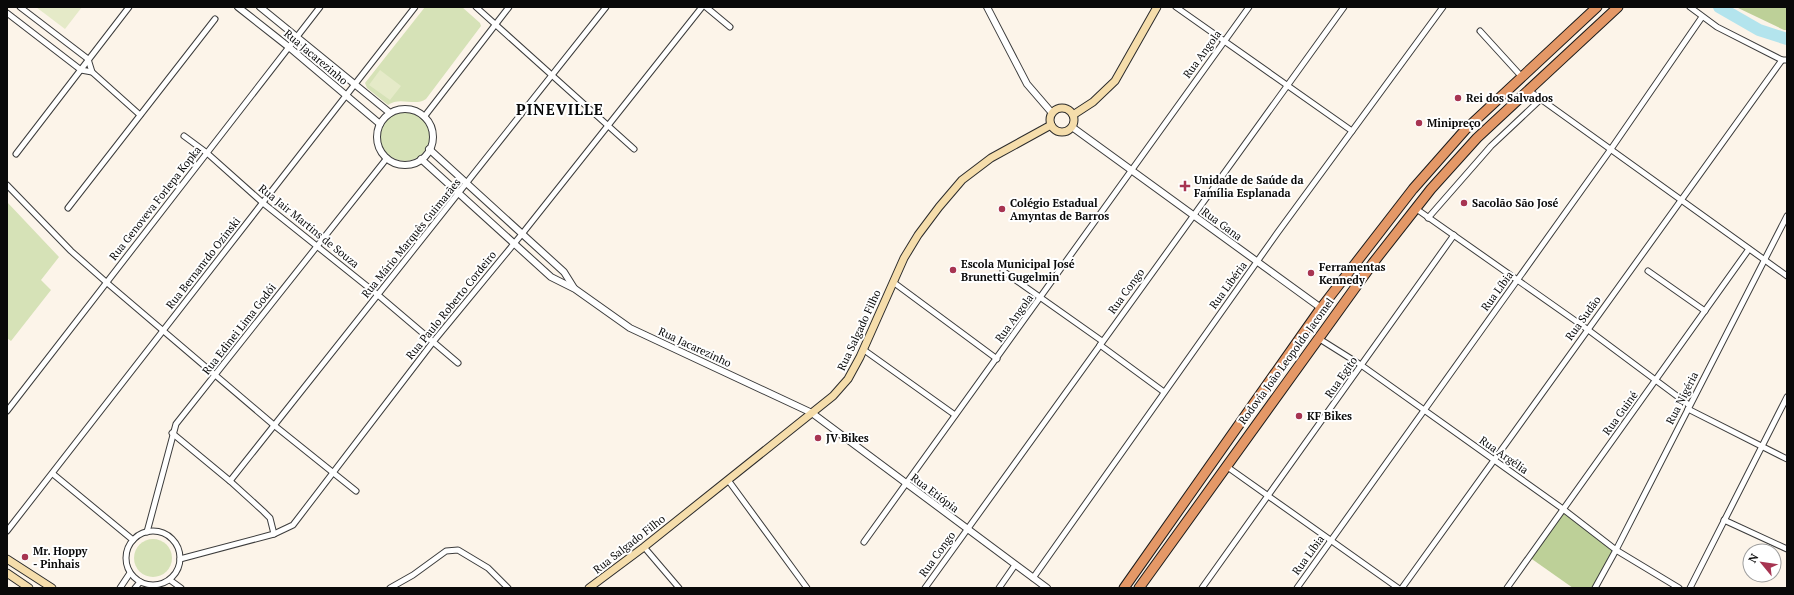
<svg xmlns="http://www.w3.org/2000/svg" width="1794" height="595" font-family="'PT Serif',serif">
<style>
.green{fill:#d6e2b7}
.forest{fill:#bdd098}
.pitch{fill:#e5eac8}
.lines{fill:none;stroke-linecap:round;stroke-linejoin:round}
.river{stroke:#b3e4ed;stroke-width:12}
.minor-casing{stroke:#3c3c3c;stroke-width:7}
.tertiary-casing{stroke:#3c3c3c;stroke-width:8}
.secondary-casing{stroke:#2b2b2b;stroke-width:9}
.trunk-casing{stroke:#1a1a1a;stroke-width:11}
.minor{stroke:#fff;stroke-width:5}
.tertiary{stroke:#fff;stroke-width:6}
.secondary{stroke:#f5ddab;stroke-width:7}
.trunk{stroke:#e49867;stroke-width:9}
.poi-dot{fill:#a73451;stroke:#fff;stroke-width:1.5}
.labels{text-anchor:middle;stroke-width:4;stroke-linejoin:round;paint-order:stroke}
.street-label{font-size:11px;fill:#090909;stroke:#fff}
.poi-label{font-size:11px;font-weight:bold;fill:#090909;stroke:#fff;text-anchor:start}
.district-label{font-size:15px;font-weight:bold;letter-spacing:1px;fill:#090909;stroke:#fff}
</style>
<rect width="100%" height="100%" fill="#fcf4e9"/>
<g class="green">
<path d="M425,7H462L480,23L481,26L426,99C415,107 400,96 388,105L367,88L365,83Z"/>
<circle cx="405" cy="136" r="25"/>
<path d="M7,202L59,257L41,280L51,290L11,341L7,338Z"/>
<circle cx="153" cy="558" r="19"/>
</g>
<g class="forest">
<path d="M1736,7H1787V30H1784Z"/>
<path d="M1563,509L1616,550L1595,588H1573L1529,557Z"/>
</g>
<g class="pitch">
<path d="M36,7H82L65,29Z"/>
<path d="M380,70L401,86L390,100L369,85Z"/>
</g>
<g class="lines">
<path class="river" d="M1719,7L1759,30L1787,39"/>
<defs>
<g id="minor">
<path d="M20,7L88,59L92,72"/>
<path d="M476,7L634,149"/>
<path d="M706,7L730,27"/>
<path d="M1176,7L1352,131"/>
<path d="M1690,7L1717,27L1782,60H1787"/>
<path d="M7,13L81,70L92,72L140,115"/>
<path d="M1480,31L1521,76"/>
<path d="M1528,90L1787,276"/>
<path d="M424,117L509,7"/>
<path d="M184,136L207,153L263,203L378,295L458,363"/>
<path d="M16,154L129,7"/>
<path d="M7,185L71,251L106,282L275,426L356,491"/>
<path d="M68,208L215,19"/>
<path d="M1415,208L1587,329L1689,405"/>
<path d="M1428,218L1491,146L1541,99"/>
<path d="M1003,271L1102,341"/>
<path d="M1648,271L1705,311"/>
<path d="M893,282L997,359"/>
<path d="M1318,338L1361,365L1563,509L1616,550L1679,588"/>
<path d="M1100,345L1164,392"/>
<path d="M864,350L955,415"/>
<path d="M1688,409L1787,459"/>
<path d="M7,411L320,7"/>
<path d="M172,433L230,481L263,511L270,518L274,534"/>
<path d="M1226,466L1398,588"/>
<path d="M53,474L133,540"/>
<path d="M728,480L807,588"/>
<path d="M230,481L606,7"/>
<path d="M1724,520L1787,549"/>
<circle cx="153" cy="558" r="27"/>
<path d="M7,531L415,7"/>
<path d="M147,532L176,424L387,158"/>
<path d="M864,542L1249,7"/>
<path d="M644,547L679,588"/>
<path d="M180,559L274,534L293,525L433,342L522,234L702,7"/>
<path d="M1033,578L1278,232L1443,7"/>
<path d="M170,580L181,588"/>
<path d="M120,588L130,573"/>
<path d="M135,588L140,582"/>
<path d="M390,588L413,575L446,551L458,550L488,568L508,588"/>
<path d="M925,588L1344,7"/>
<path d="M999,588L1015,565"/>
<path d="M1202,588L1454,235"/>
<path d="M1297,588L1611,149L1702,17"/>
<path d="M1402,588L1782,60"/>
<path d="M1507,588L1749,249"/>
<path d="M1595,588L1616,550L1787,216"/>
<path d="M1690,588L1787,397"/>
</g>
<g id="tertiary">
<path d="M238,7L290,48L380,124"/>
<path d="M260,7L390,113"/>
<path d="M987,7L1027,84L1052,113"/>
<circle cx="405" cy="137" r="28"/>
<path d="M1072,127L1321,308"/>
<path d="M429,149L564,272L574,288"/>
<path d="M421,159L551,277L575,289L630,328L812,413L1047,588"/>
</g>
<g id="secondary">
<circle cx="1062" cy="120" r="12"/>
<path d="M1073,115L1093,102L1115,81L1157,7"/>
<path d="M7,559L52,588"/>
<path d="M7,573L29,588"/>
<path d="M589,588L644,547L833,396L848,379L860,357L904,258L918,235L939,207L962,180L991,158L1051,125"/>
</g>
<g id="trunk">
<path d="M1124,588L1321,308L1413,189L1465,130L1597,7"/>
<path d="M1139,588L1373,263L1431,189L1477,138L1618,7"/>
</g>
</defs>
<use href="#minor" class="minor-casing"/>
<use href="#tertiary" class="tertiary-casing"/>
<use href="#secondary" class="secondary-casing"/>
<use href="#trunk" class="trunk-casing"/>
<use href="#minor" class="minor"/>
<use href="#tertiary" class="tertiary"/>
<use href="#secondary" class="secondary"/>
<use href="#trunk" class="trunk"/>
</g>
<g class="poi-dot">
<circle cx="1458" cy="98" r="4"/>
<circle cx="1419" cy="123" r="4"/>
<path d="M1183 180h4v4h4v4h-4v4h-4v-4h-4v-4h4z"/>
<circle cx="1464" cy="203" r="4"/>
<circle cx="1002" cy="209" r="4"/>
<circle cx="953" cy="270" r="4"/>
<circle cx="1311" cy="273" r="4"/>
<circle cx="1299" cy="416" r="4"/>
<circle cx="818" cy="438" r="4"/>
<circle cx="25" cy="557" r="4"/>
</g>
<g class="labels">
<g class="street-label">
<text transform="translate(1202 54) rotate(-54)" y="4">Rua Angola</text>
<text transform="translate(316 57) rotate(40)" y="4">Rua Jacarezinho</text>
<text transform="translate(155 203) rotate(-52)" y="4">Rua Genoveva Forlepa Kopka</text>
<text transform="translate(1222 224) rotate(36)" y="4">Rua Gana</text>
<text transform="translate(309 226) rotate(39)" y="4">Rua Jair Martins de Souza</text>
<text transform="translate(411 238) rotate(-51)" y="4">Rua Mário Marquês Guimarães</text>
<text transform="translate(203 263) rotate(-52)" y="4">Rua Bernanrdo Ozinski</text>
<text transform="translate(1228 285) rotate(-54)" y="4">Rua Libéria</text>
<text transform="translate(1126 291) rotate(-54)" y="4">Rua Congo</text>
<text transform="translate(1497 291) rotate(-54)" y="4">Rua Líbia</text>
<text transform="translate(451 305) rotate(-51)" y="4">Rua Paulo Roberto Cordeiro</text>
<text transform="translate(1014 318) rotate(-54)" y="4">Rua Angola</text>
<text transform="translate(1583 318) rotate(-54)" y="4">Rua Sudão</text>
<text transform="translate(239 329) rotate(-52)" y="4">Rua Edinei Lima Godói</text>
<text transform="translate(859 330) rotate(-65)" y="4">Rua Salgado Filho</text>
<text transform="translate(695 347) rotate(25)" y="4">Rua Jacarezinho</text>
<text transform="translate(1286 361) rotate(-54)" y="4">Rodovia João Leopoldo Jacomel</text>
<text transform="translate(1341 377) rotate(-55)" y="4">Rua Egito</text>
<text transform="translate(1682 398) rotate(-63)" y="4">Rua Nigéria</text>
<text transform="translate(1620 413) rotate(-54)" y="4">Rua Guiné</text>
<text transform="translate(1504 455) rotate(35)" y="4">Rua Argélia</text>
<text transform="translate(935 493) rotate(37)" y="4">Rua Etiópia</text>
<text transform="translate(629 544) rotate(-38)" y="4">Rua Salgado Filho</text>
<text transform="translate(937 554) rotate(-54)" y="4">Rua Congo</text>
<text transform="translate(1308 555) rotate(-54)" y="4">Rua Líbia</text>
</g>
<g class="poi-label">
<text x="1466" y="102">Rei dos Salvados</text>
<text x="1427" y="127">Minipreço</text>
<text x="1194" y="184">Unidade de Saúde da<tspan x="1194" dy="13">Família Esplanada</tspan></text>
<text x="1010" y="207">Colégio Estadual<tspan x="1010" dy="13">Amyntas de Barros</tspan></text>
<text x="1472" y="207">Sacolão São José</text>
<text x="961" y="268">Escola Municipal José<tspan x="961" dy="13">Brunetti Gugelmin</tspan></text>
<text x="1319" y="271">Ferramentas<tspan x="1319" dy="13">Kennedy</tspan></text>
<text x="1307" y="420">KF Bikes</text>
<text x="826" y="442">JV Bikes</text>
<text x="33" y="555">Mr. Hoppy<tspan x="33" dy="13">- Pinhais</tspan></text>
</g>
<g class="district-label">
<text x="560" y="115">PINEVILLE</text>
</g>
</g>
<rect width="1794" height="595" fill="none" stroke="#090909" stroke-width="16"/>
<g transform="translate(1762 563) rotate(299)"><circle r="19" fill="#ffffff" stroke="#9d9d9d"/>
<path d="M0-3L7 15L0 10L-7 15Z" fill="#a73451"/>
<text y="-6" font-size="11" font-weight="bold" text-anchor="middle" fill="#090909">N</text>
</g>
</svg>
